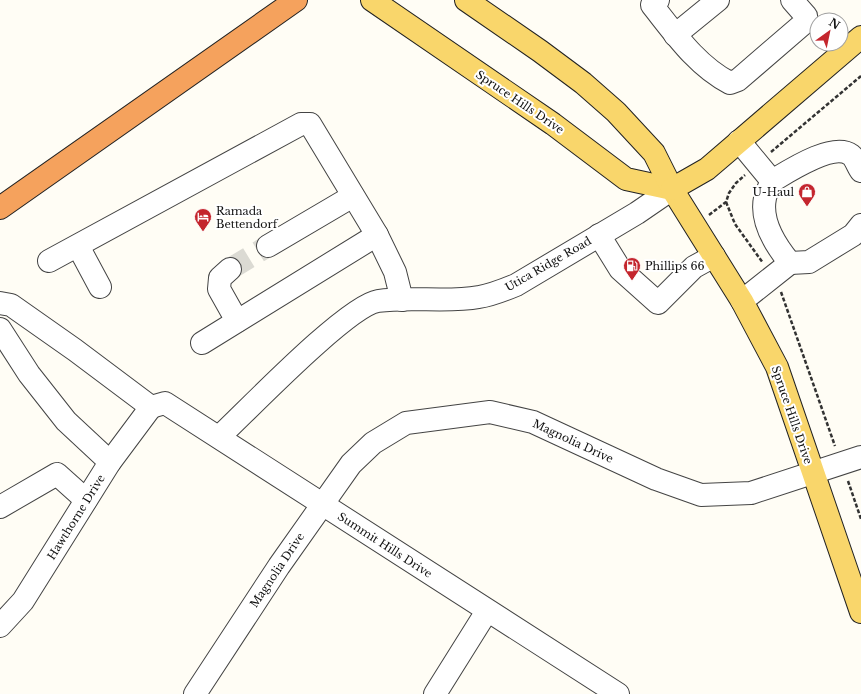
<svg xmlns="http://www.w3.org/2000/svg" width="861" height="694" font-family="'Libre Baskerville',serif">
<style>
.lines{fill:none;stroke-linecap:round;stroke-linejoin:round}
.minor-tunnel{stroke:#dbdad3;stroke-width:22;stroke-dasharray:22 11;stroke-linecap:butt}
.minor-casing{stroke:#444;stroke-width:24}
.major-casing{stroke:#222;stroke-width:24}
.highway-casing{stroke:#222;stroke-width:24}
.path{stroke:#333;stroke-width:2.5;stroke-dasharray:4 2;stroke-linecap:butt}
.minor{stroke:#fff;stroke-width:22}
.major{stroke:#f9d66b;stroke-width:22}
.highway{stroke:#f5a25d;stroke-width:22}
.labels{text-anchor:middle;stroke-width:4;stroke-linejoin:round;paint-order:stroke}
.street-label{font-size:11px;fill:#111;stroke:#fff}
.poi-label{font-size:11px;fill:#111;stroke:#fff;text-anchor:start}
</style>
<rect width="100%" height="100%" fill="#fffdf5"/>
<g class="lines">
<path class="minor-tunnel" d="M230,269L268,246"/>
<defs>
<g id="minor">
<path d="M658,0L652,5C675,34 697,66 730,83L738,80L803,24L806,16L792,0"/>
<path d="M675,35L718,0"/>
<path d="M739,141L772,181"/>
<path d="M861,171C858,167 855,158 851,155C833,142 789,171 772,181C770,186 766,192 765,198C760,222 776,246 790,263L809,262L853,235L861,225"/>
<path d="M599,235L620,269L658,303L694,267L714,256"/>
<path d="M78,246L100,287"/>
<path d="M268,246L353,196"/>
<path d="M49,261L301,124H310L377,235L395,272L402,300"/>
<path d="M230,269L220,278L219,289L237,321"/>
<path d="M742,301L790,263"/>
<path d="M0,303L11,305L75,350L151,407"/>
<path d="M0,329L29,374L66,421L110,462"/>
<path d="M202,343L377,235"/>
<path d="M151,407L165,403L618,694"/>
<path d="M219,437C247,411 347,306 378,301C411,296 446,303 479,297C492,295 504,290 516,285L637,213L672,189"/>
<path d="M0,507L57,474L86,500"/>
<path d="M0,626L23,601L110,462L151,407"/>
<path d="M195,694L279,566L351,464L373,443L406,423L490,412L533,422L656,479L701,495L751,493L861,457"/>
<path d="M435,694L487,611"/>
</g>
<g id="major">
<path d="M372,0L553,124L626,179L672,189"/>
<path d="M466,0L540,51L583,83L616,112L654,153L672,189L742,301L777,367L861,612"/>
<path d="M672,189L707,169L861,37"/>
</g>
<path id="highway" d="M0,208L296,0"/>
</defs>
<use href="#minor" class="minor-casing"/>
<use href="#major" class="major-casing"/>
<use href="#highway" class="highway-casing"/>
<g class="path">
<path d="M771,152L861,76"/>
<path d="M726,202L735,224L763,263"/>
<path d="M709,215L726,202L729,193L736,183L745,175"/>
<path d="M781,292L835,446"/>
<path d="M848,481L861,519"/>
</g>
<use href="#minor" class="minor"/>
<use href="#major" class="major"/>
<use href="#highway" class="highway"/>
</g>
<defs>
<symbol id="shop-pin" viewBox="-11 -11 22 30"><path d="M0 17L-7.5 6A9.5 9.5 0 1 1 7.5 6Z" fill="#c4262e" stroke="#fff"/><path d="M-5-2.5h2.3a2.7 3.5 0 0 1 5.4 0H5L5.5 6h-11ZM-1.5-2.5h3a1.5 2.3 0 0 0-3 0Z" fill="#fff"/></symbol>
<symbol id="hotel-pin" viewBox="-11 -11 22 30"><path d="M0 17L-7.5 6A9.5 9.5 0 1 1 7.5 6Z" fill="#c4262e" stroke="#fff"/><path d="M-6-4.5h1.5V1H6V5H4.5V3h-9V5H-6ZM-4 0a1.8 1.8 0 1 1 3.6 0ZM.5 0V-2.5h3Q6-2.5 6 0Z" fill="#fff"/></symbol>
<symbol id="fuel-pin" viewBox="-11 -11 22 30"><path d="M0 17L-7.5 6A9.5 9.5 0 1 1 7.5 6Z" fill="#c4262e" stroke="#fff"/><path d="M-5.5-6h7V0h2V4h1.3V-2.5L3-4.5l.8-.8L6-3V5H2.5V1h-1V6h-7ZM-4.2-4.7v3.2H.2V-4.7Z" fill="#fff"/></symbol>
</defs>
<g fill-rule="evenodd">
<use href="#shop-pin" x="797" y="182" width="20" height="27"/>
<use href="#hotel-pin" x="193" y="207" width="20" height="27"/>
<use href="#fuel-pin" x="622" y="256" width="20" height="27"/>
</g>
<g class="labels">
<g class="street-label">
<text transform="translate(520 102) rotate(34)" y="4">Spruce Hills Drive</text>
<text transform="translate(548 264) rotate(-30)" y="4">Utica Ridge Road</text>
<text transform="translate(792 415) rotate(71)" y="4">Spruce Hills Drive</text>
<text transform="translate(573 441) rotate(25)" y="4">Magnolia Drive</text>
<text transform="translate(76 517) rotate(-58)" y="4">Hawthorne Drive</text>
<text transform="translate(385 545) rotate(33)" y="4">Summit Hills Drive</text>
<text transform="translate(277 570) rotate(-56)" y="4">Magnolia Drive</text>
</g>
<g class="poi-label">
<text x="794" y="196" text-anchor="end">U-Haul</text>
<text x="216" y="215">Ramada<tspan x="216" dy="13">Bettendorf</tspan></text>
<text x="645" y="270">Phillips 66</text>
</g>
</g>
<g transform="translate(829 32) rotate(33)"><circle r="19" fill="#ffffff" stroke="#a0a0a0"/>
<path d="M0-3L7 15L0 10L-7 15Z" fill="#c4262e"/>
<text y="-6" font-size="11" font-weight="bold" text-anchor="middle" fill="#111111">N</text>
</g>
</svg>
